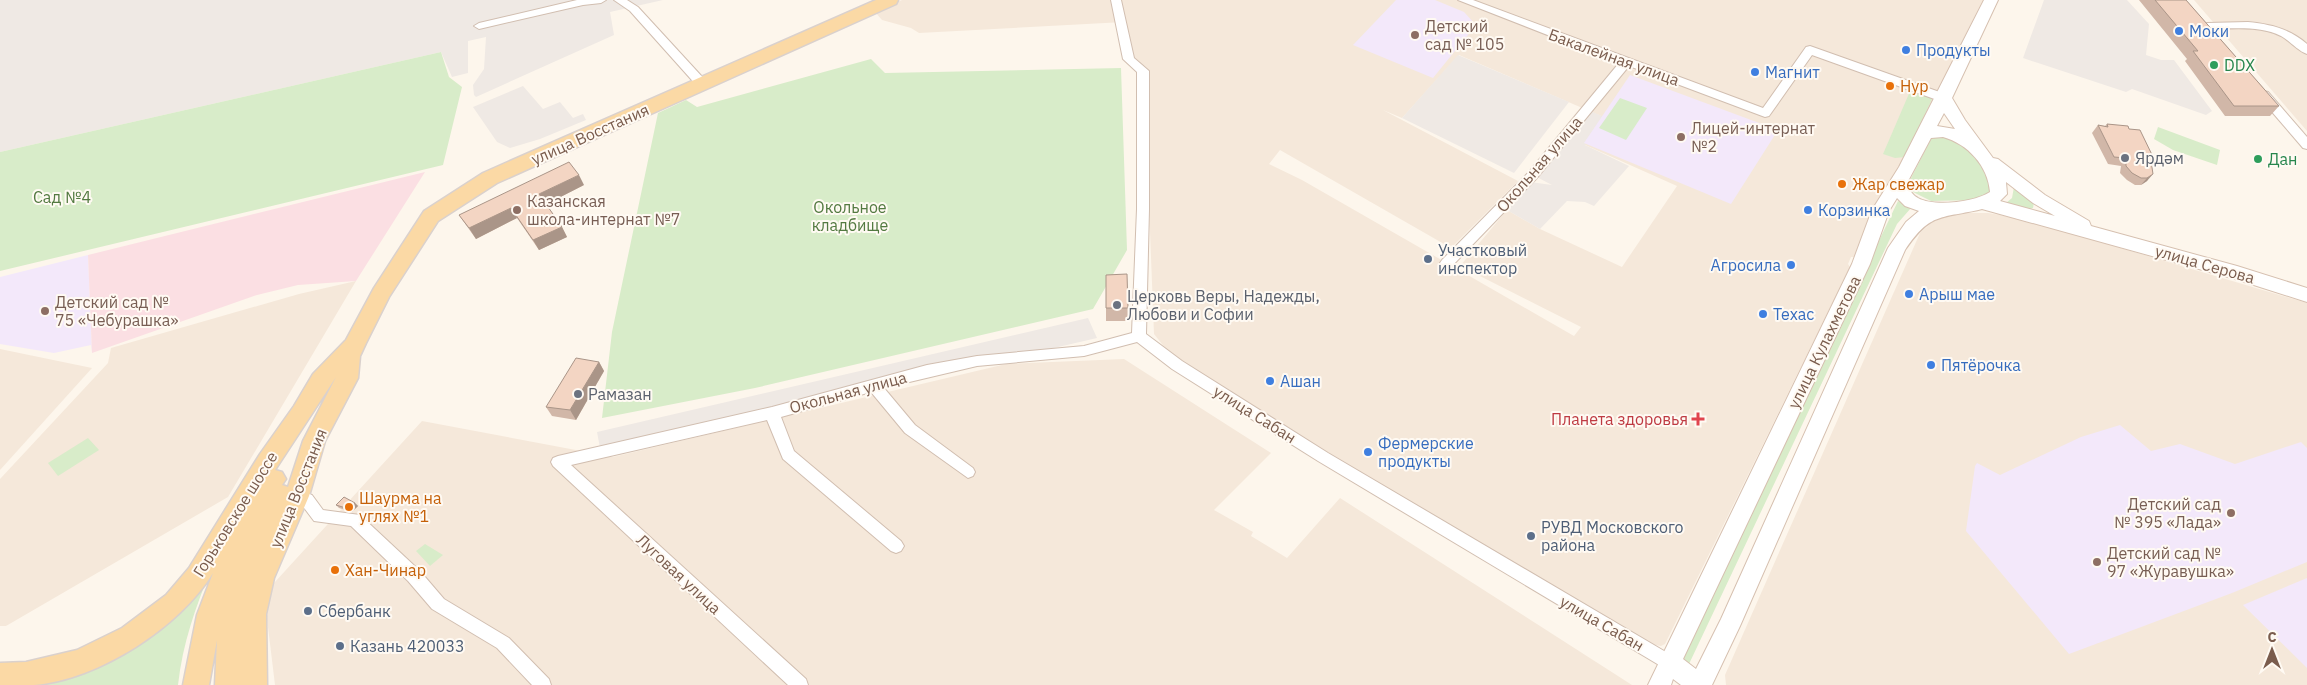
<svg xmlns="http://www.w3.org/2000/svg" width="2307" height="685" font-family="'IBM Plex Sans',sans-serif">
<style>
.residential{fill:#f5e8da;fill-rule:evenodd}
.industrial{fill:#efe9e4}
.education{fill:#f3e8fa}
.medical{fill:#fbdfe3}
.green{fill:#d8ecc9}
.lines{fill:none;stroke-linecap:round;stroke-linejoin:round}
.street-casing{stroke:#d1beb0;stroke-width:2}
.secondary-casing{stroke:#d6c0b0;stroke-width:2}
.primary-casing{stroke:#dad1cd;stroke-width:3}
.street{fill:#fff;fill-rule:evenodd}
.secondary{fill:#fff;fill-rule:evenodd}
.primary{fill:#fbd9a5;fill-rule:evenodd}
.wall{fill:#d1b7a8}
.shaded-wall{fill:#aa9588}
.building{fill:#f3d5c3;stroke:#aa9588}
.shop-dot{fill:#3f7fe0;stroke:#fffaf3;stroke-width:2}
.education-dot{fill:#8d6e63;stroke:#fffaf3;stroke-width:2}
.leisure-dot{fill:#2e9e5b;stroke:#fffaf3;stroke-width:2}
.food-dot{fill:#e8710a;stroke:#fffaf3;stroke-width:2}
.worship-dot{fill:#6b7280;stroke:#fffaf3;stroke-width:2}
.service-dot{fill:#5c6f8a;stroke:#fffaf3;stroke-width:2}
.health-dot{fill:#e0444e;stroke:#fffaf3;stroke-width:2}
.labels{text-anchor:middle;stroke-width:4;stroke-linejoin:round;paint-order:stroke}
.education-label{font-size:16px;fill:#785e54;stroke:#fffaf3;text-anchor:start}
.shop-label{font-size:16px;fill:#366cbe;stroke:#fffaf3;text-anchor:start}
.street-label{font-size:16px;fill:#7a5c4d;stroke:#fffaf3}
.leisure-label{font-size:16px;fill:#27864d;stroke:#fffaf3;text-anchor:start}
.food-label{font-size:16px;fill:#c56008;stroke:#fffaf3;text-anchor:start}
.worship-label{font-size:16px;fill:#5b616d;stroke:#fffaf3;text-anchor:start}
.park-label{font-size:16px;fill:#537a41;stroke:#fffaf3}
.service-label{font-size:16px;fill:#4e5e75;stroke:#fffaf3;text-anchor:start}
.health-label{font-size:16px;fill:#be3a42;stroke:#fffaf3;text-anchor:end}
</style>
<rect width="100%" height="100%" fill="#fdf6ec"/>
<g class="residential">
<path d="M902,0H1983L1932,102L1907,159L1856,257H1851L1848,264L1850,267L1665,644L1661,646L1649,644L1343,462L1170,354L1154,334L1144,78L1132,58L1124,22L919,33L911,28L882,20L875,12ZM1459,55L1601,116L1583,144L1677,186L1622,267L1540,229L1507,210L1460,266L1581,327L1574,336L1302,180L1269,164L1280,150L1451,248L1518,181L1383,110L1402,118Z"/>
<path d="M2194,0H2307V131Z"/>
<path d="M1958,213H1988L2019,218L2307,303V685H1726L1725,675L1920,233L1937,218Z"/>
<path d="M356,281L228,497L6,626H0V479L108,363L111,348L299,294Z"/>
<path d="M0,349L92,368L0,470Z"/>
<path d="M1124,359L1271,453L1214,510L1253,532L1251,536L1287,558L1340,498L1632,685H275L264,594L422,421L613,457L1006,364Z"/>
</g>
<g class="industrial">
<path d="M0,0H663L610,12L614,35L476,97L474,95L473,85L484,69L486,37L468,41V73L452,77L441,52L0,152Z"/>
<path d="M2044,0H2127L2149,24L2146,55L2161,60H2174L2212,111L2206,115L2132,89L2126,92L2023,58Z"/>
<path d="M1458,55L1569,102L1514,173L1402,118Z"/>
<path d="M523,86L543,109L560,102L573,118L583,114L586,120L540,139L510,148L497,142L473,107Z"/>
<path d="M1583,108L1602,116L1585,145L1629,166L1594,206L1585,202L1567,201L1540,229L1507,210L1530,182L1552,185L1529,173Z"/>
<path d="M1088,318L1097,338L601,453L597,432Z"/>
</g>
<g class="education">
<path d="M1396,0H1435L1464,12L1476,25L1433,78L1353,45Z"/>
<path d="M1630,75L1778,130L1731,204L1584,143Z"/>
<path d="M88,255L92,353L91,345L54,353L0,344V277Z"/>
<path d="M2120,425L2151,451L2180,444L2235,464L2301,442L2307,448V562L2232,593L2069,654L1966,531L1975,466L1977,463L2000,475L2081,437Z"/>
<path d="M2307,578V668L2243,605Z"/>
</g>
<path class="medical" d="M425,172L356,281L298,285L257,295L92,353L88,255Z"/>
<g class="green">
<path d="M441,52L449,77L462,87L443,165L0,271V152Z"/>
<path d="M871,59L885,73L1121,68L1127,250L1093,309L755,388L602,418L612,332L658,113L686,100L697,107Z"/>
<path d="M1911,89L1932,99L1905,157L1895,158L1883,154Z"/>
<path d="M1620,98L1647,108L1626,140L1599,128Z"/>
<path d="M2158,127L2220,150L2217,165L2173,150L2154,139Z"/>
<path d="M1941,134C1975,152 1979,156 1993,192L1977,200L1931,201L1913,192L1909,182L1932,137Z"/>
<path d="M2014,187L2034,202L2033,208L2028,210L2006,203L2012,198Z"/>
<path d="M1898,201L1911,208L1897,224L1689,664L1679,658Z"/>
<path d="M88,438L99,450L58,476L48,463Z"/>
<path d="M425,544L443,555L430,566L416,551Z"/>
<path d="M211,569C195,609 183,642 178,685H34L24,683L66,674Z"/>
</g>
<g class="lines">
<defs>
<g id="street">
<path d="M577,0H606L601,3L583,5L479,29L474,26L479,23Z"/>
<path d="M614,0H627L638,7L706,81L708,84L706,87H698L630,11Z"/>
<path d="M1111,0H1121L1134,58L1149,71V209L1146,334L1182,361L1328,453L1676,658L1678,663L1676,668L1670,671L1664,668L1318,461L1172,369L1137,342L1084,356L977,366L884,388L915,425L973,468L975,472L973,476L968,478L905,433L871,392L781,417L794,451L901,541L904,546L901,551L896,553L891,551L783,459L767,420L571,465L806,679L808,685H788L553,466L551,462L553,458L558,456L772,407L927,365L977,356L1084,346L1132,333L1137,209V72L1123,59Z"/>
<path d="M1458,0H1473L1763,108L1806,47L1810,46L1948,95L1950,98L1944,102L1940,101L1812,55L1769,116L1765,117L1629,66L1536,179L1452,266L1447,268L1440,263L1442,260L1528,173L1619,63Z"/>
<path d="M2248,22C2270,24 2290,29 2307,44V54C2298,51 2290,41 2281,36C2259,25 2231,29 2207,29L2202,26L2207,23Z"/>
<path d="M2264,91L2268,92L2307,137V149L2303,148L2260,98L2258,95L2260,92Z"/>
<path d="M297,490L312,495L323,510L360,515L420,571L444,599L509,638L549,679L551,685H532L497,648L432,609L408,581L351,526L314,521L302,505L292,501L289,496L292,491Z"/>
</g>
<path id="secondary" d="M1984,0H1998L1952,98L1965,120L1993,158L1998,159L2045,195L2089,221L2091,226L2237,266L2307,288V302L2235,279L1982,209C1942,219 1931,211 1905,250L1740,626L1712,685H1681L1673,679L1671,685H1648L1852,264L1872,210L1899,167ZM1944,113L1955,129L1937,126ZM1943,137C1968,144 1988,166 1990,192C1975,202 1934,207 1918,198C1912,195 1909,189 1907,183L1931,138ZM2006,182L2033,203L2055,216L2000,201L2007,194ZM1897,198L1905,206L1919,211L1906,222L1888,248L1721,619L1696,669L1683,659L1870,264L1889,211Z"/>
<path id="primary" d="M876,0H898L896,4L497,183L438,221L389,297L366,343L360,356L358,378L325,441L309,496L274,578L266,614L267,685H241V680V685H215L217,640L209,685H183L197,615L213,573C180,627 98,680 34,685C23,685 11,685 0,685V663L26,662L77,650L122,628L166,595L189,568L260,454L294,406L313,374L346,340L374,288L424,211L483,173ZM336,377L303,441L288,487L282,485L286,479L282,472L275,470Z"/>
</defs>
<use href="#street" class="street-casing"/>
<use href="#secondary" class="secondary-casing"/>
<use href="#primary" class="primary-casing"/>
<use href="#street" class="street"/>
<use href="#secondary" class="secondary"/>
<use href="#primary" class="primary"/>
</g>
<g class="wall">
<path d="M2139,0H2186L2279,106L2270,116H2225L2185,61L2187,59Z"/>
<path d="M2107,124L2129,129L2155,161L2152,165L2147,181L2141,185H2135L2127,180L2120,173L2121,166L2108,164L2092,133L2098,125L2105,126Z"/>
<path d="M584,185L546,204L562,227L567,237L539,250L517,218L476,239L466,225L459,215Z"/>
<path d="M1127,274L1128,321H1106V308Z"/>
<path d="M599,362L604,371L576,420L552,416L546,407Z"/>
<path d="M355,503L358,506L352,512L339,508L336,505Z"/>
</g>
<g class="shaded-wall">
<path d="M2153,174L2147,181L2141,185L2147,178Z"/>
<path d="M579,175L584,185L545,205L539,194Z"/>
<path d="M511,208L517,218L476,239L469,228Z"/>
<path d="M562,227L567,237L539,250L533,240Z"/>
<path d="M599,362L604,371L576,420L570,410Z"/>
<path d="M355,503L358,506L352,512L349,509Z"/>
</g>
<g class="building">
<path d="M2155,0H2186L2279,106H2234L2193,51H2198Z"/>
<path d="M2107,124L2128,126L2129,129L2140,130L2155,161H2151L2153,174L2147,178H2141L2132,173L2126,166V158L2114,157L2098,125L2108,127Z"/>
<path d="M569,162L579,175L539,194L562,227L533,240L511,208L469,228L459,215Z"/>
<path d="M1127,274L1128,308H1106V275Z"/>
<path d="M576,358L599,362L570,410L546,407Z"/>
<path d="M344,497L355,503L349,509L336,505Z"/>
</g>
<g class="shop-dot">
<circle cx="2179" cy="31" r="5"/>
<circle cx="1906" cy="50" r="5"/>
<circle cx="1755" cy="72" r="5"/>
<circle cx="1808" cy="210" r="5"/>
<circle cx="1791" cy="265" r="5"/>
<circle cx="1909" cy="294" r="5"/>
<circle cx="1763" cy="314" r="5"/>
<circle cx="1931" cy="365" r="5"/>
<circle cx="1270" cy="381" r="5"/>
<circle cx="1368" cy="452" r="5"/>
</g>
<g class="education-dot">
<circle cx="1415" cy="35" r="5"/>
<circle cx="1681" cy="137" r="5"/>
<circle cx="517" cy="210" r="5"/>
<circle cx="45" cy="311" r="5"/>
<circle cx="2231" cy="513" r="5"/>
<circle cx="2097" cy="562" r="5"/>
</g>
<g class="leisure-dot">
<circle cx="2214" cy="65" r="5"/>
<circle cx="2258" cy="159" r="5"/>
</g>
<g class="food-dot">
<circle cx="1890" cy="86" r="5"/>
<circle cx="1842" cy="184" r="5"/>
<circle cx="349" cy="507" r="5"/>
<circle cx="335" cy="570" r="5"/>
</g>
<g class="worship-dot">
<circle cx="2125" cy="158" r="5"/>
<circle cx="1117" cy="305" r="5"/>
<circle cx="578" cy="394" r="5"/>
</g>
<g class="service-dot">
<circle cx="1428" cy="259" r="5"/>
<circle cx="1531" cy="536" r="5"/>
<circle cx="308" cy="611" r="5"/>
<circle cx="340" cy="646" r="5"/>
</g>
<path class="health-dot" d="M1695.5 411.5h5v5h5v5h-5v5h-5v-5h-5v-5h5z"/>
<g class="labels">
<g class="education-label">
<text x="1425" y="32">Детский<tspan x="1425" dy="18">сад № 105</tspan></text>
<text x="1691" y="134">Лицей-интернат<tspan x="1691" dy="18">№2</tspan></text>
<text x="527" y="207">Казанская<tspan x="527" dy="18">школа-интернат №7</tspan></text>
<text x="55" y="308">Детский сад №<tspan x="55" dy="18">75 «Чебурашка»</tspan></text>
<text x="2221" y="510" text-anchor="end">Детский сад<tspan x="2221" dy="18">№ 395 «Лада»</tspan></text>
<text x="2107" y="559">Детский сад №<tspan x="2107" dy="18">97 «Журавушка»</tspan></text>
</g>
<g class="shop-label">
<text x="2189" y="37">Моки</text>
<text x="1916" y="56">Продукты</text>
<text x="1765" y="78">Магнит</text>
<text x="1818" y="216">Корзинка</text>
<text x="1781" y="271" text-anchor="end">Агросила</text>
<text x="1919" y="300">Арыш мае</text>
<text x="1773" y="320">Техас</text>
<text x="1941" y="371">Пятёрочка</text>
<text x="1280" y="387">Ашан</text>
<text x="1378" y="449">Фермерские<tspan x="1378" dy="18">продукты</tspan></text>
</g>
<g class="street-label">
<text transform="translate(1614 57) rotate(20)" y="6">Бакалейная улица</text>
<text transform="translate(590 134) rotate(-24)" y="6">улица Восстания</text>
<text transform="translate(1539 164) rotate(-49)" y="6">Окольная улица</text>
<text transform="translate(2205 264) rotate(16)" y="6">улица Серова</text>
<text transform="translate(1824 342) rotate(-64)" y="6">улица Кулахметова</text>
<text transform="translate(848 392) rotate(-15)" y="6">Окольная улица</text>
<text transform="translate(1255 414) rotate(32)" y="6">улица Сабан</text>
<text transform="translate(298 488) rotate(-68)" y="6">улица Восстания</text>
<text transform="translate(235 514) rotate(-58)" y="6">Горьковское шоссе</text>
<text transform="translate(679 574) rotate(43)" y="6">Луговая улица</text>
<text transform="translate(1602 623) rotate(30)" y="6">улица Сабан</text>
</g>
<g class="leisure-label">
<text x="2224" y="71">DDX</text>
<text x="2268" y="165">Дан</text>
</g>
<g class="food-label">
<text x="1900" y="92">Нур</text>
<text x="1852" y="190">Жар свежар</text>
<text x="359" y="504">Шаурма на<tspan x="359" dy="18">углях №1</tspan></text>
<text x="345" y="576">Хан-Чинар</text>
</g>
<g class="worship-label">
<text x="2135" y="164">Ярдәм</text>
<text x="1127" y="302">Церковь Веры, Надежды,<tspan x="1127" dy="18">Любови и Софии</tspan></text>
<text x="588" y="400">Рамазан</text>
</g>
<g class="park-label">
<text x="62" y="203">Сад №4</text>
<text x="850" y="213">Окольное<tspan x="850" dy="18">кладбище</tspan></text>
</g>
<g class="service-label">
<text x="1438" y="256">Участковый<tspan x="1438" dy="18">инспектор</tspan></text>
<text x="1541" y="533">РУВД Московского<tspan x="1541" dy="18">района</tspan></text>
<text x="318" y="617">Сбербанк</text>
<text x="350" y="652">Казань 420033</text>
</g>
<g class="health-label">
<text x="1688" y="425">Планета здоровья</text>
</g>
</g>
<g transform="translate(2272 650)" stroke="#fffaf3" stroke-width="4" paint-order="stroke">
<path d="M0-4L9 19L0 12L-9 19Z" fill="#7a5c4d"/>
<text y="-8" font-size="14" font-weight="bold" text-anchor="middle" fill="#7a5c4d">С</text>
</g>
</svg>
